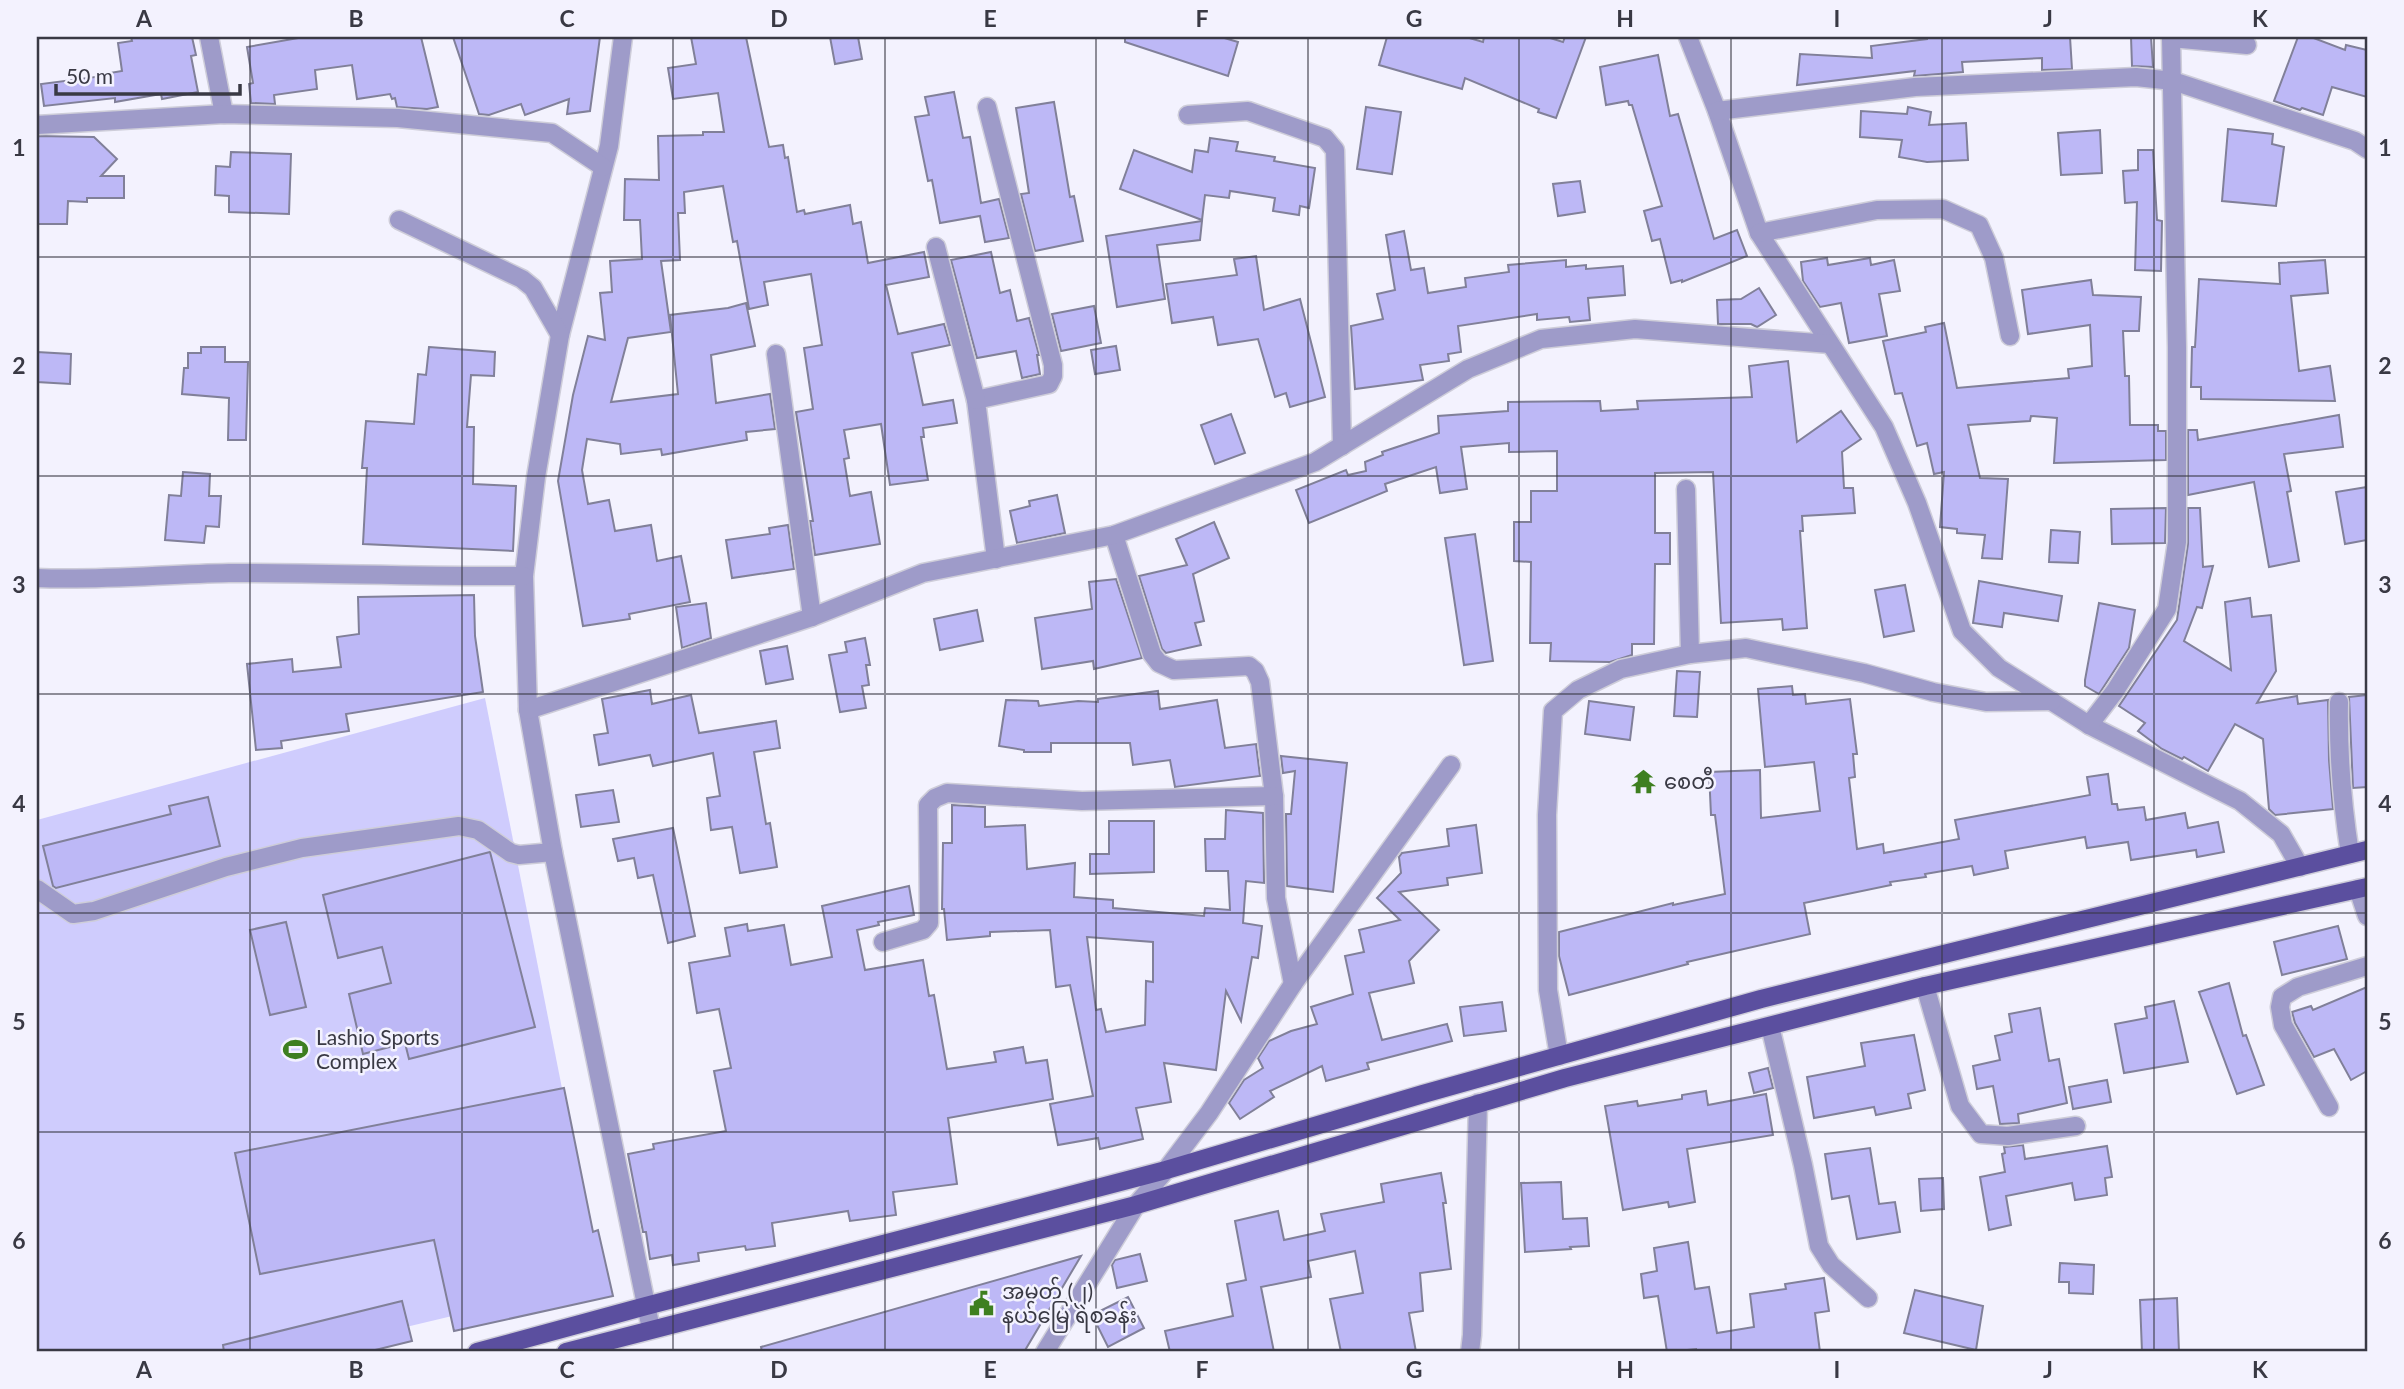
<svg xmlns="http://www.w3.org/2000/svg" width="2404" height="1389" font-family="Lato,'Noto Sans Myanmar',sans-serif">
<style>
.green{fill:#cfccfd}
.building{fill:#bdb8f6;stroke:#818099;stroke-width:2;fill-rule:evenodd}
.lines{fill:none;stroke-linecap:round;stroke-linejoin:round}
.minor-casing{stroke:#cecdd9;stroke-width:21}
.major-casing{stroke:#cecdd9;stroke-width:21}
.minor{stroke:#9e9bc9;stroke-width:18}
.major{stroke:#5b4f9f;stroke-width:18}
.grid{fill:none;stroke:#393944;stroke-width:2;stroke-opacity:0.55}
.labels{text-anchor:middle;stroke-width:5;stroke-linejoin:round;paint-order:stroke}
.poi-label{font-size:21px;fill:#393944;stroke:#f3f2fe;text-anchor:start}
.neatline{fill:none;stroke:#393944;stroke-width:2.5}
.grid-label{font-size:23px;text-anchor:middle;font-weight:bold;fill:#393944}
</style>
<rect width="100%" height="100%" fill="#f3f2fe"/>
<path class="green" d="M485,698L600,1281L301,1352H37V820Z"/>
<g class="building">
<path d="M131,37H192L196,55L191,56L198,92L162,99L161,94L115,102V98L44,106L41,84L111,75L110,73L122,71L118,43L132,41Z"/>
<path d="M304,37H421L438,107L427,109L397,107L395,98L392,99L390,94L357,99L352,65L315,70L317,89L274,95L275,104L251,103L249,84L253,83L247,47Z"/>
<path d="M453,37H600L590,111L567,114L569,99L525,115L521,104L489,115L479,114Z"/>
<path d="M691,37H746L769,147L783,145L785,158L788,157L797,212L804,210L805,214L850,205L853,224L861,222L868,263L924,252L929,277L886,285L898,334L944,324L950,345L912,353L923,405L953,400L957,423L923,428L924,437H921L928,480L890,485L881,424L844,430L849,458L844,459L850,496L871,492L880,544L815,555L810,521H813L796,412L813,409L804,348L822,345L811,274L764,282L768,305L749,309L737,241L733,242L723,186L684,192L685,213H678L680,260L661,261L671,332L628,338L611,402L678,394L670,315L728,308L746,303L755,346L711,355L716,403L770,394L775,429L746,432L747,440L662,455L661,449L621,454L620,444L587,439L582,470L588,504L609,500L615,531L651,525L657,561L681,556L690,602L629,614L630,619L583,626L558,481L573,395L588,336L605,340L600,293L612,292L610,261L642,259L640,220H624L625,179L659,180L658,136L703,135V132H724L718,93L673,99L668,68L696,64Z"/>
<path d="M830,37H858L862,59L835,64Z"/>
<path d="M1125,37H1221L1238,42L1228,76L1125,42Z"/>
<path d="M1387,37H1466L1483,42L1484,37H1547L1563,42L1565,37H1586L1556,118L1538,112L1539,109L1465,78L1462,89L1379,65Z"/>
<path d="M1927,37H2070L2072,69L2042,70V58L1962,62L1963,72L1914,76L1915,71L1797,85L1800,54L1872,58L1871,46L1927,39Z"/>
<path d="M2131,37H2151L2153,67L2132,66Z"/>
<path d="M2298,37H2311L2345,50L2346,45L2367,50V97L2332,87L2323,115L2302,108L2300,110L2274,101Z"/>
<path d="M1658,55L1670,116L1678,114L1714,239L1737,230L1747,256L1682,282V280L1671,283L1660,239L1652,241L1644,211L1662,206L1632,105H1629L1628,101L1606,105L1600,67Z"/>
<path d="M954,92L963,138L970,137L981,203L999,199L1009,238L985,242L980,216L940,223L932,180L928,181L915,117L929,115L925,97Z"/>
<path d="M1054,102L1070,197L1074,196L1083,241L1035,251L1021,194L1029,193L1016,108Z"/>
<path d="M1366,107L1401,112L1392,174L1357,169Z"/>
<path d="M1908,107L1931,112L1929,125L1966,123L1968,160L1927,162L1899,157L1902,140L1860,137L1861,111L1907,114Z"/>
<path d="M2228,129L2273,134L2272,144L2284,147L2276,206L2222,201Z"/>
<path d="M2100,130L2102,173L2061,175L2058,133Z"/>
<path d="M37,136L94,137L117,159L101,176H124V198H87V202L68,201L67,224H37Z"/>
<path d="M1210,138L1238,142L1236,151L1275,157L1274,161L1315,168L1309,208L1300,206L1299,215L1273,211L1275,198L1230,191L1229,198L1205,195L1202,220L1120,189L1134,150L1192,172L1195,150L1208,152Z"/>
<path d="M2138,150H2153L2157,220L2162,221L2161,271L2135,270L2137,202L2125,203L2123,171L2138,170Z"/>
<path d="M231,152L291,154L289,214L229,212V196L215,195L216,166L230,167Z"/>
<path d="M1580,181L1585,212L1558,216L1553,184Z"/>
<path d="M1202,221L1200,240L1157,245L1165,299L1117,307L1106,236Z"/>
<path d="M1404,231L1411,270L1424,268L1428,293L1466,287L1465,278L1509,272L1508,265L1566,260V267L1586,265V269L1623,266L1625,295L1588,298L1590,320L1570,322L1569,317L1537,320V314L1458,326L1461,352L1448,354L1449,361L1420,365L1423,380L1355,389L1351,326L1383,319L1377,294L1395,290L1386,235Z"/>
<path d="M991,252L1000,293L1010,290L1017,321L1029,318L1039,355H1037L1040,374L1022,378L1016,351L977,358L951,260Z"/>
<path d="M1256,256L1264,310L1300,299L1325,397L1290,407L1286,393L1275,397L1258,339L1218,345L1213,317L1172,323L1166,284L1237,275L1234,259Z"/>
<path d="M1827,258L1828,265L1870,258L1871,265L1894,260L1900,291L1879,294L1887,336L1849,343L1841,303L1820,307L1803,281L1801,262Z"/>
<path d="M2325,260L2328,293L2291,296L2299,371L2330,366L2335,401L2201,399V387H2191L2192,347H2195L2199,279L2280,284L2279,263Z"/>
<path d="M2091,280L2093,295L2141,297L2139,331H2123L2125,376H2129L2130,425H2158V431H2166V460L2054,463L2057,418L2031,416L2030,421L1968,425L1980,478L2008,479L2002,559L1982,558L1985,535L1957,533V529L1940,527L1944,472L1934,474L1927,443L1917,446L1902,393L1895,394L1883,341L1926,332L1925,327L1944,323L1957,388L2069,378L2068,369L2092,366L2090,325L2028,334L2022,290Z"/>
<path d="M1759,288L1776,315L1757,327L1751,324H1718L1717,300L1741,299Z"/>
<path d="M1094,306L1101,343L1061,351L1052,314Z"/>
<path d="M1116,346L1120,370L1095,374L1091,350Z"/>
<path d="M201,347H225V362H248L246,440H228L229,398L182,394L184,368H188V353H201Z"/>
<path d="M429,347L495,352L494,376L471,375L467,427H474L473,484L516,486L513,551L363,544L367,468H362L366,421L414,424L418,374L426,375Z"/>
<path d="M37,352L71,354L70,384L37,382Z"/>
<path d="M1788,361L1797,442L1841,411L1861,439L1842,452L1844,488H1853L1855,513L1802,516L1803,531H1800L1807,628L1783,630L1782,619L1721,623L1713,472L1655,473V533H1670V564H1655L1654,644H1632V655L1610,662L1550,661L1551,643H1530L1531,562L1514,561V522H1531V491H1557V451L1509,452V443L1461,447L1467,489L1440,493L1436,467L1385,484L1387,491L1309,523L1296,490L1346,470L1348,475L1366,471L1365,462L1383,455L1382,452L1439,433L1438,416L1508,411V402L1600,401L1601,411L1638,409L1637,401L1752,397L1749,366Z"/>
<path d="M1231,414L1245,453L1215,464L1201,425Z"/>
<path d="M2339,415L2343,447L2284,454L2291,491L2287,492L2299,561L2269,567L2254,482L2188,495V430H2197L2198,440Z"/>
<path d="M183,472L210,474L209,496H221L219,527L206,526L204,543L165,540L169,495L181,496Z"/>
<path d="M2367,487V540L2345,544L2336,492Z"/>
<path d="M1057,495L1065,533L1017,543L1010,511L1030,506L1029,501Z"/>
<path d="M2166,508L2165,543L2112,544L2111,509Z"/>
<path d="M2188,508H2200L2203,567L2213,566L2202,608L2197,607L2184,641L2231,670L2225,602L2250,598L2252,617L2271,615L2276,671L2257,703L2297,696L2298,704L2328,700L2329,760L2333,809L2275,815L2269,809L2263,739L2235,724L2208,771L2184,757L2182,759L2162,749L2138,731L2145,723L2119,706L2177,620L2188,544Z"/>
<path d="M1214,522L1229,558L1193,574L1204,621L1195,623L1201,645L1166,653L1162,649L1139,576L1187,565L1176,539Z"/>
<path d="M788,525L794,569L732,578L726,540L770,534L769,528Z"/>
<path d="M2051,530L2080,532L2078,563L2049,562Z"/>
<path d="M1475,534L1493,661L1464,665L1445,538Z"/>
<path d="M1116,579L1142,658L1094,669L1093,661L1042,669L1035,618L1092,609L1089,582Z"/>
<path d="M1979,581L2062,596L2058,621L2004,613L2002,627L1973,623Z"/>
<path d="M1905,585L1914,631L1884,637L1875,590Z"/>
<path d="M474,595L475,636L483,692L346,714L349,731L281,741L282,748L256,750L247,664L292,659L293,672L341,667L337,637L359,634L358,597Z"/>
<path d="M706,603L711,638L682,648L676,607Z"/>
<path d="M2099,603L2135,610L2129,648L2099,694L2085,686V680Z"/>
<path d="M977,610L983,641L940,650L934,619Z"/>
<path d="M865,638L870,665H866L869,685L862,686L866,708L840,712L829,655L847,652L845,642Z"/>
<path d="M787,646L793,679L766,684L760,651Z"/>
<path d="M1677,671L1700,672L1697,717L1674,716Z"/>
<path d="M1792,686L1793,695L1805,694L1806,704L1850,699L1857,754H1853L1855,777L1849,778L1857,849L1883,844L1884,853L1959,839L1955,820L2090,795L2087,777L2108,774L2112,804H2117L2118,810L2144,807L2146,820L2185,813L2188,828L2218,822L2224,852L2197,857L2196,850L2131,860L2128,842L2087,848L2085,837L2005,851L2008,868L1974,875L1972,866L1925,874L1926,877L1890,882L1891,885L1804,903L1810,934L1687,962L1688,964L1569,995L1559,956V932L1673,903V905L1725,894L1715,815H1711L1709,772L1760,770L1761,818L1820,811L1814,762L1765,767L1758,689Z"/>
<path d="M650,690L652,704L691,695L699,733L776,721L780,748L754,752L766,824L770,823L777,867L740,873L732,827L711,830L707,798L720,796L713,753L653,766L650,755L599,765L594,735L608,733L602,699Z"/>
<path d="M1158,691L1160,709L1217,700L1225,748L1256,744L1260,776L1175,787L1170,760L1133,765L1130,743H1051V752H1024V750L999,746L1006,700L1038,701L1039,706L1078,701L1098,702V699Z"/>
<path d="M2367,695V787L2353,788L2349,697Z"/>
<path d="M1589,701L1634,707L1630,740L1585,734Z"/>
<path d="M1281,756L1347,763L1333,892L1287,886L1286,814H1291L1295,771L1283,773Z"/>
<path d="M613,790L619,822L581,827L576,795Z"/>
<path d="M208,797L220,846L56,888L53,886L43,846L171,814L169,806Z"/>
<path d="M952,805L985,807V827L1025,825L1027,869L1075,863L1074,897L1113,900V908L1204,916L1205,908L1230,910L1228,871H1206L1205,839H1225L1226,810L1263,813L1264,883L1246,881L1243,923L1262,926L1258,958L1252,957L1241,1021L1226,991L1216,1070L1164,1063L1171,1102L1136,1108L1143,1139L1100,1149L1098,1138L1058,1145L1050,1104L1093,1096L1070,985L1056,987L1050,930L990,932V936L947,940L944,909H942L943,843H952ZM1087,937L1153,942V982L1146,981L1145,1025L1106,1032L1101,1009L1096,1010Z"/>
<path d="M1109,821H1154V872L1090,874V854H1109Z"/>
<path d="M1476,825L1482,873L1447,878L1448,885L1399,892L1439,930L1409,961L1414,983L1369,993L1382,1040L1447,1024L1452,1041L1367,1063L1369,1069L1326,1081L1322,1066L1270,1091L1274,1097L1240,1119L1229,1103L1244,1080L1263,1068L1258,1058L1269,1041L1291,1031L1317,1024L1311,1007L1353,994L1345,956L1364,952L1359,930L1400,920L1377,898L1401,873L1399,857L1402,853L1449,846L1447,829Z"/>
<path d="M673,828L695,936L668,943L653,875L638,878L634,858L618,861L613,839Z"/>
<path d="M490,852L535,1027L409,1059L405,1043L363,1054L349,994L391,983L382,947L338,958L323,895Z"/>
<path d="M909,886L914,915L878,922L879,925L857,930L865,970L923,960L929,996L934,995L947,1069L996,1062L994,1052L1023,1047L1026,1063L1047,1060L1053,1099L948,1118L957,1184L893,1192L896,1215L850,1221L848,1211L772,1223L775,1246L746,1250L745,1246L698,1253L699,1261L673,1265L672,1255L650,1259L646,1232H643L628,1154L654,1149L653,1144L726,1131L714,1071L731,1068L719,1009L697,1013L689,963L730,956L725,928L747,924L748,931L784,925L791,965L832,957L822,906Z"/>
<path d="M286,922L306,1007L270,1015L250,930Z"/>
<path d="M2338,926L2347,959L2282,975L2274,942Z"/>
<path d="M2229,983L2243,1036L2246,1035L2264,1085L2237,1094L2199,992Z"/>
<path d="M2367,987V1071L2351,1080L2334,1049L2314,1057L2295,1023L2292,1012L2311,1006L2313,1010Z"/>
<path d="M2174,1001L2188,1062L2124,1073L2115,1024L2147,1018L2145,1007Z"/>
<path d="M1502,1002L1506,1031L1464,1036L1460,1007Z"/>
<path d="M2040,1008L2049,1061L2059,1059L2067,1103L2018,1114L2019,1123L2000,1124L1993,1086L1977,1089L1973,1066L2000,1060L1995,1036L2012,1032L2009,1014Z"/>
<path d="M1914,1035L1925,1090L1908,1094L1911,1108L1876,1115L1874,1107L1814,1118L1807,1077L1865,1066L1861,1043Z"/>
<path d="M1768,1068L1773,1088L1754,1093L1749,1073Z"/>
<path d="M2107,1080L2111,1102L2073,1109L2069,1087Z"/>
<path d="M564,1088L593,1232L598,1230L613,1296L454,1331L434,1240L260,1274L235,1153Z"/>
<path d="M1706,1091L1708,1105L1766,1094L1773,1135L1687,1149L1695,1202L1669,1207L1668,1202L1623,1210L1605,1106L1637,1101L1638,1106L1682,1099V1095Z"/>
<path d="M2023,1145L2025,1159L2107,1146L2112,1177L2105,1178L2107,1195L2075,1200L2072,1183L2006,1196L2011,1225L1989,1230L1980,1177L2005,1172L2002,1154L2005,1153L2004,1147Z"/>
<path d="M1870,1148L1879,1204L1895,1202L1900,1232L1857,1239L1849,1196L1832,1199L1825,1154Z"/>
<path d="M1441,1173L1446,1203H1443L1451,1269L1420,1273L1423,1311L1409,1313L1416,1352H1341L1330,1299L1363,1293L1355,1251L1308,1261L1311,1277L1261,1287L1274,1352H1170L1165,1331L1233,1316L1227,1284L1246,1280L1235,1221L1278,1211L1284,1240L1325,1231L1321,1214L1384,1202L1381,1184Z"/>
<path d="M1943,1178L1944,1209L1921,1211L1919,1179Z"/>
<path d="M1561,1182L1563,1219L1587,1218L1589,1246L1570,1247L1571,1249L1525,1252L1521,1183Z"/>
<path d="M1688,1242L1695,1289L1709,1287L1717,1333L1754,1327L1750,1294L1786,1289L1785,1284L1824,1278L1829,1311L1815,1313L1820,1352H1696V1349L1667,1352L1658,1296L1644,1298L1641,1274L1657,1271L1654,1248Z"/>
<path d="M1140,1254L1147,1281L1117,1288L1112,1265L1115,1260Z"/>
<path d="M1081,1256L1024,1352H762L761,1347Z"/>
<path d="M2060,1263L2094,1265L2093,1294L2069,1293V1282H2059Z"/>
<path d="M1915,1290L1983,1306L1976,1350L1904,1333Z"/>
<path d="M1128,1297L1144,1328L1108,1347L1092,1315Z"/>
<path d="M2177,1298L2179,1352H2142L2140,1300Z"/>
<path d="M402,1301L412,1341L367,1352H224L223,1345Z"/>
</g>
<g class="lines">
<defs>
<g id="minor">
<path d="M209,37L224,114"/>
<path d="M623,37L609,146L560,335L536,477L524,576L528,710L553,852L651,1329"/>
<path d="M1688,37L1717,111L1759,233L1884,427L1917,503L1962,631L1999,668L2089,725L2240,801L2281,834L2300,867"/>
<path d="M2171,38L2247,45"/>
<path d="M987,107L1053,365V376L1049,384L976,400L996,559"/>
<path d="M1717,111L1915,87L2136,77L2173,81L2355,141L2367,149"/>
<path d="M1188,115L1248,111L1325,138L1335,150L1342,446"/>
<path d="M37,125L224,114L398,118L552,133L603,167"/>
<path d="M399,220L522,279L533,288L560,335"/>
<path d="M1759,233L1877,210L1943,209L1979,225L1994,258L2010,336"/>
<path d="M936,247L976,400"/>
<path d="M776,354L812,617"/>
<path d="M1686,489L1690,654"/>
<path d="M1114,535L1152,654L1159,663L1174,670L1249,666L1255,671L1260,682L1274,796L1276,898L1293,984"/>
<path d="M37,578C101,581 165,574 229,573C328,573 426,577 524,576"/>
<path d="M2339,702C2338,754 2342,803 2350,854"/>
<path d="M528,710L812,617L923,573L1114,535L1315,462L1468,369L1541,339L1635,329L1830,344"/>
<path d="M2089,725L2115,691L2167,609L2177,542V347L2171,37"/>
<path d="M37,889L73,914L94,911L226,867L302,848L459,826L478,830L511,853L519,855L553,852"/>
<path d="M2358,889L2367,916"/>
<path d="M883,942L923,930L929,923L928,805L935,798L947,793L1082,801L1274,796"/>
<path d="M1925,986L1960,1106L1981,1134L2008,1136L2076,1126"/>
<path d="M1770,1026L1803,1165L1819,1246L1831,1265L1868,1298"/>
<path d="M1559,1056L1548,990L1547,815L1553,711L1578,690L1621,669L1690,654L1746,648L1864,673L1933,692L1986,702L2052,701"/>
<path d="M2329,1107L2283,1025L2280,1007L2282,997L2298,987L2367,966"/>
<path d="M1045,1352L1136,1205L1166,1170L1209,1113L1293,984L1451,765"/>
<path d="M1470,1352L1472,1335L1478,1103"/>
</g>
<g id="major">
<path d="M477,1352L646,1306L1166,1170L1423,1094L1761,999L2367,850"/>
<path d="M566,1352L1136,1205L1565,1078L1925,986L2367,887"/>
</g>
</defs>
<use href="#minor" class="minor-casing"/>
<use href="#major" class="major-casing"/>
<use href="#minor" class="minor"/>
<use href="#major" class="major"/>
</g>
<path class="grid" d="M250,37V1352M462,37V1352M673,37V1352M885,37V1352M1096,37V1352M1308,37V1352M1519,37V1352M1731,37V1352M1942,37V1352M2154,37V1352M37,257H2367M37,476H2367M37,694H2367M37,913H2367M37,1132H2367"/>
<defs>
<symbol id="temple-bare" viewBox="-9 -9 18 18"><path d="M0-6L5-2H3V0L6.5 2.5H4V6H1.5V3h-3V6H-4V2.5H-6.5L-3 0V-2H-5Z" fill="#3e7f20" stroke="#f3f2fe" stroke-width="2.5" paint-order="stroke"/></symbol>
<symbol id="stadium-bare" viewBox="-9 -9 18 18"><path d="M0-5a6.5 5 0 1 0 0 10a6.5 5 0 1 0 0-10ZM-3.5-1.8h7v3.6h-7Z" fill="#3e7f20" stroke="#f3f2fe" stroke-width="2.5" paint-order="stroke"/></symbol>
<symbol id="civic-bare" viewBox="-9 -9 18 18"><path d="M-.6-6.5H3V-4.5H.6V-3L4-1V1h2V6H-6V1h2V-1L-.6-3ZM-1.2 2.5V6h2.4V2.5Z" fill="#3e7f20" stroke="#f3f2fe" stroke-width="2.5" paint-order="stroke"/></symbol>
</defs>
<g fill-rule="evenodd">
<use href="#temple-bare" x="1626" y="764" width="35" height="35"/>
<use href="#stadium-bare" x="278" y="1032" width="35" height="35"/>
<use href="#civic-bare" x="964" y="1286" width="35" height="35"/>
</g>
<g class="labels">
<g class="poi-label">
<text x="1664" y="789">စေတီ</text>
<text x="316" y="1045">Lashio Sports<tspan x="316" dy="24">Complex</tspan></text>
<text x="1002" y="1299">အမှတ် (၂)<tspan x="1002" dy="24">နယ်မြေ ရဲစခန်း</tspan></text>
</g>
</g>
<rect width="2404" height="1389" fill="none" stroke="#f3f2fe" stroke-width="77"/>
<path d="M56 84v10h184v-10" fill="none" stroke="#393944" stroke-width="3.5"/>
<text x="66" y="84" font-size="21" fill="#393944" stroke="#f3f2fe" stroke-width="5" paint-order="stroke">50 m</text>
<rect x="38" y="38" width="2328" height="1312" class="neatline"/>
<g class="grid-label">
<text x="144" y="27">A</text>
<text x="356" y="27">B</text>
<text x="567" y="27">C</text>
<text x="779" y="27">D</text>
<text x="990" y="27">E</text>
<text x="1202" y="27">F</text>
<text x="1414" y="27">G</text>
<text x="1625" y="27">H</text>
<text x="1837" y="27">I</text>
<text x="2048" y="27">J</text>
<text x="2260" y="27">K</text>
<text x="19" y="156">1</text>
<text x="2385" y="156">1</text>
<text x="19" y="374">2</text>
<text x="2385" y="374">2</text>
<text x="19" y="593">3</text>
<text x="2385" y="593">3</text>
<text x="19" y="812">4</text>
<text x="2385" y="812">4</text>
<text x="19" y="1030">5</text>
<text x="2385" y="1030">5</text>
<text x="19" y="1249">6</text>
<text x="2385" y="1249">6</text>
<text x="144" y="1378">A</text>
<text x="356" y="1378">B</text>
<text x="567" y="1378">C</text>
<text x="779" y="1378">D</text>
<text x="990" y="1378">E</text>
<text x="1202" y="1378">F</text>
<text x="1414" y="1378">G</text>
<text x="1625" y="1378">H</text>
<text x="1837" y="1378">I</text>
<text x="2048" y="1378">J</text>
<text x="2260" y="1378">K</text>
</g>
</svg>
